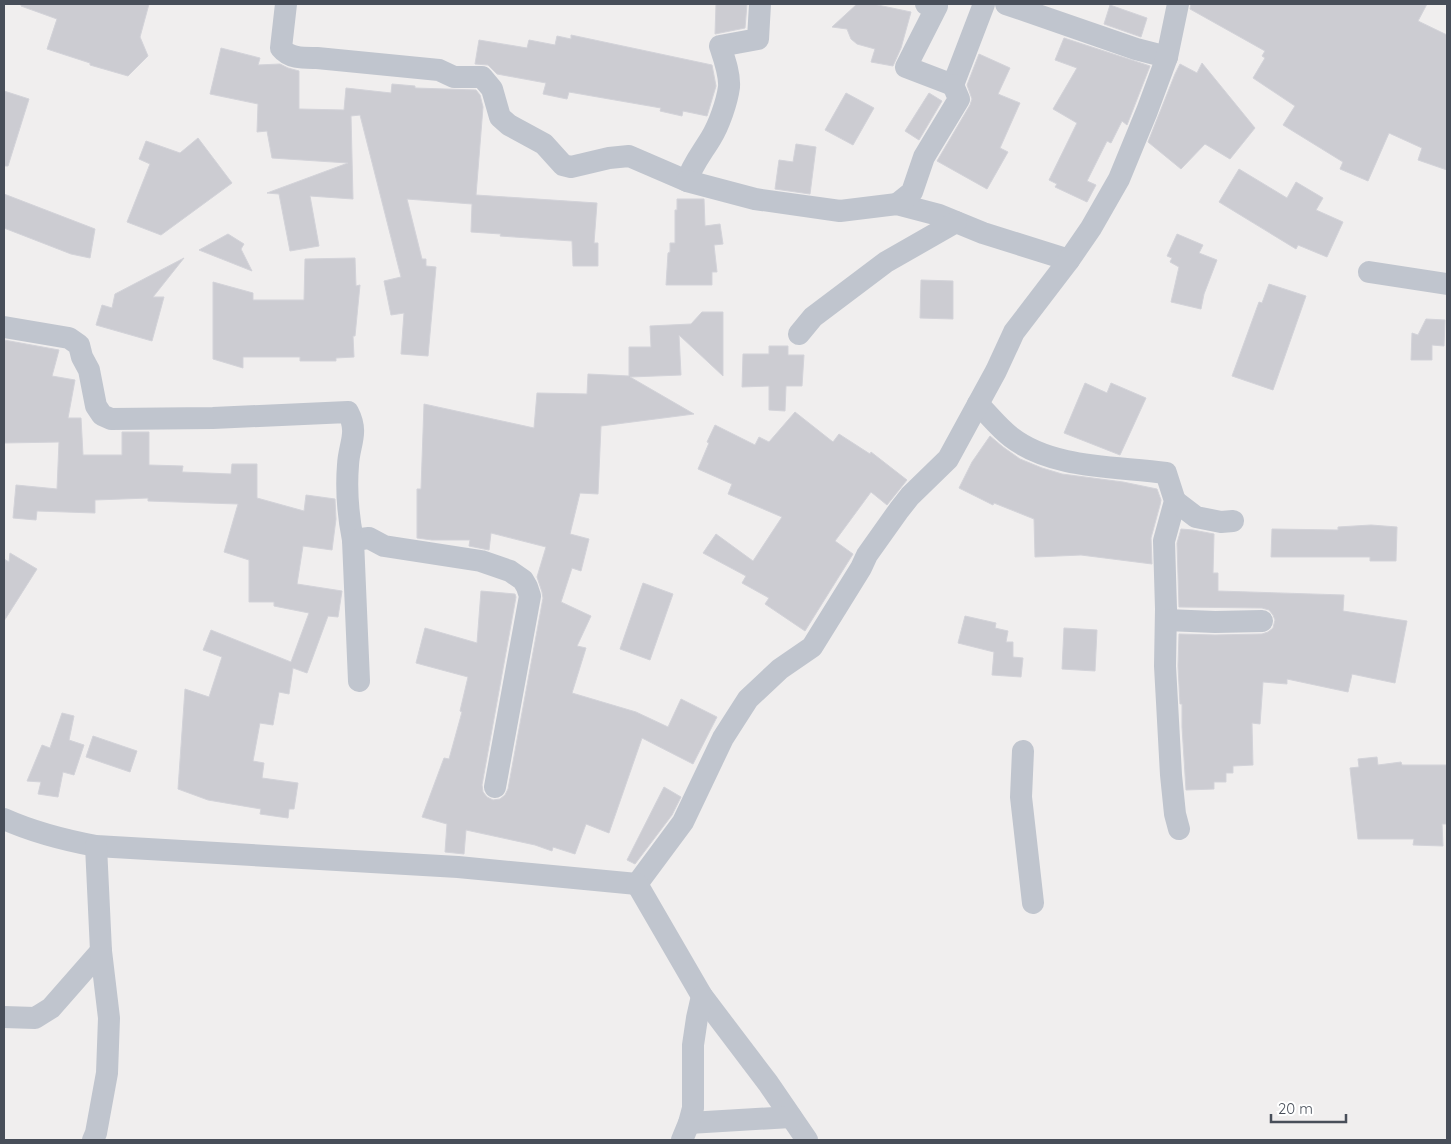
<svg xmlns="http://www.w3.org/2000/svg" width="1451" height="1144" font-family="Quicksand,sans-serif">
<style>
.building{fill:#ccccd2;stroke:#d3d3d9}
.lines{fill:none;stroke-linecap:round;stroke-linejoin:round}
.street{stroke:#c0c5ce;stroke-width:22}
</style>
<rect width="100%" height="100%" fill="#f0eeee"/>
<g class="building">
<path d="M21,4H149L140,37L148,56L128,76L90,65V63L47,49L57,19L21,6Z"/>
<path d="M716,4H747L745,28L715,34Z"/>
<path d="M857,4H873L911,12L901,48L893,66L871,62L875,49L857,44L851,39L847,29L832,27Z"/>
<path d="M1191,4H1427L1418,21L1447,35V170L1418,160L1422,148L1389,133L1368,181L1340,169L1343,162L1283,125L1295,106L1253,78L1265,58L1262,56L1265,51L1190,9Z"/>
<path d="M1110,5L1147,18L1141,37L1104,24Z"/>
<path d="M571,35L712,65L716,86L707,116L683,111L682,116L660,111L661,108L569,92L567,99L543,94L546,83L497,74L488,65L475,64L479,40L527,48L529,40L555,45L557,36L571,39Z"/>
<path d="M1064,38L1150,66L1127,125L1122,121L1111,143L1107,141L1087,181L1096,185L1087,202L1055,187L1057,184L1049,180L1077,123L1053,109L1077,68L1055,60Z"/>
<path d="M221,48L260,58L258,65L280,64L288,68L299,71V109L344,110L346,88L391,93L392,84L415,86V88L476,90L480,95L483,107L476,195L597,203L594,243H598V266H573L572,241L500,236L501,234L471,232L472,204L407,199L422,259H426V266L436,267L428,356L401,354L404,313L391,315L384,281L401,277L360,115L351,116L353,199L310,196L319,246L290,251L279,194L267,193L348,163L272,158L267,131L257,132L258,104L210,94Z"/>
<path d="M979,54L1010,68L998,94L1020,103L1000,148L1008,152L987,189L937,161L970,105L972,99L967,85Z"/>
<path d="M1202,63L1255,128L1230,159L1205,144L1181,169L1148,142L1175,74L1180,64L1197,73Z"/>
<path d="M4,91L29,99L8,166H4Z"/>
<path d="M846,93L874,108L853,145L825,130Z"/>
<path d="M929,93L942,101L919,140L905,131Z"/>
<path d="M198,138L232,183L161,235L127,222L150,164L139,159L146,141L180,153Z"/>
<path d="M796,144L816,147L810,194L775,189L779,160L793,162Z"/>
<path d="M1239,169L1287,198L1296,182L1323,198L1316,210L1343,222L1327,257L1298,245L1296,249L1219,202Z"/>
<path d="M4,194L95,229L90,258L71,254L4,228Z"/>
<path d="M677,199H704L705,226L720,224L723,244L714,245L717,272H712V285H666L668,253L670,252V243H675V210H677Z"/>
<path d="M228,234L244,244L241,249L252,271L199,250Z"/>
<path d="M1177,234L1203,245L1199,253L1217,260L1204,294L1201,309L1171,302L1179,267L1170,262L1172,258L1167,256Z"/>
<path d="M184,258L153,297H164L152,341L96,325L102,305L112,308L115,294Z"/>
<path d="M355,258L356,286L360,285L355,336H353L354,357L336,358V361H300V357H243V368L213,359V282L253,293V300H304L305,259Z"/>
<path d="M921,280L953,281V319L920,318Z"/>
<path d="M1269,284L1306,296L1273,390L1232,376L1259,302L1262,303Z"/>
<path d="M702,312H723V376L679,335L681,375L630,377L694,414L601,426L598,494L580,493L570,534L589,539L581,571L572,568L561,602L591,616L577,646L586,648L572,693L636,712L668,727L681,699L717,717L693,764L642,738L609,833L586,824L575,854L553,847L552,851L535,845L466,830L464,854L445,852L447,824L422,817L444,758L449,759L462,712L460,711L468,677L416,663L425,628L477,643L481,591L515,594L516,597L482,785L483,792L487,797L493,800L500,799L505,795L508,789L543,598L542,592L537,577L546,547L491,533L489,550L469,546L470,540H432L417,538V489H421L424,404L534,428L537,393L587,394L588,374L629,376V347H651L650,326L691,324Z"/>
<path d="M1426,319L1445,320L1444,346L1432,345V360H1411L1412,333L1418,335Z"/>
<path d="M4,340L59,350L52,376L75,380L68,418H81L83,455H122V432H149V465L183,466L182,472L231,474L232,464H257V498L304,511L306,495L335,499L336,519L332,550L303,546L297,584L342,591L338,617L328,616L307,673L293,668L289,694L279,692L273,725L260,723L253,761L264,763L262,778L298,783L294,809H289L288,818L260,814L261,809L208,800L178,789L185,689L209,697L222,657L203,650L211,630L291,662L309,613L274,606V602H249V560L224,552L238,504L148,501V498L95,500V513L37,511L36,520L13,518L16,485L57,489L59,442L4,443Z"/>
<path d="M769,346H788V355H804L802,386H786L785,411L769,410V386L742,387L743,354H769Z"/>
<path d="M1085,383L1107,393L1111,383L1146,398L1120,455L1064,433Z"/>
<path d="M795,412L833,442L839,434L870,454L871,452L907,480L887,505L871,492L835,541L853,554L805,631L765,604L769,598L742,583L746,576L703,553L716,534L753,561L782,517L728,494L732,484L698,469L709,443L707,442L715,425L755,445L759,437L769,442Z"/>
<path d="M990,436L1003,447L1020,459L1042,468L1062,474L1123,482L1157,489L1161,500L1160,505L1151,538L1152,564L1081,555L1035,557L1034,519L994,503L993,505L959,488L972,462Z"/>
<path d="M1371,525L1397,527L1396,561H1370V557H1271L1272,529L1338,530V527Z"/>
<path d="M1181,529L1193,530L1214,534L1213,573H1218V591L1344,595L1343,611L1407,621L1395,683L1352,674L1348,692L1287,679V684L1263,682L1260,724L1252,723L1253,765L1233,766V773H1226V782H1214V789L1186,790L1182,727V704H1180L1178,666L1179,634L1215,635L1262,634L1268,632L1273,628L1275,620L1273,615L1269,610L1262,608L1179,607L1177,543Z"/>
<path d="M10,553L37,569L4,621V559L9,562Z"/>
<path d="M643,583L673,594L650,660L620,649Z"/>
<path d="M965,616L996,623L995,628L1008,631L1006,642H1013V657L1023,658L1021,677L992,675L994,652L958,643Z"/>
<path d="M1064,628L1097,630L1095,671L1062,669Z"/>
<path d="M62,713L74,716L69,740L84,745L74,775L63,772L58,797L38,794L41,782L27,781L42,745L50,748Z"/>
<path d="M93,736L137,751L130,772L86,757Z"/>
<path d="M1377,757L1378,765L1401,762L1402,765H1447V824H1442L1443,846L1413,845L1414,839H1358L1350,768L1359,767L1358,759Z"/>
<path d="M664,787L681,797L672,815L635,864L627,860Z"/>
</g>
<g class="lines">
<g class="street">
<path d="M286,4L281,48C290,59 304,58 317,58L439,70L454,77H482L492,89L500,117L509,125L544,144L563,165L571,167L609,158L629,156L687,181C692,165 702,153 711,138C719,125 727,102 729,87C730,74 724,58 720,46L758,39L760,4"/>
<path d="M926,4L937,6L906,67L953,85L984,4"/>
<path d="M1006,4L1136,49L1167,57"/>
<path d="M687,181L755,199L840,211L897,204L939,215L983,233L1069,260"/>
<path d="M897,204L912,192L924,157L959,99L953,85"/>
<path d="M1369,272L1447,284"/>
<path d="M4,327L69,338L79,345L82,357L89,370L96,406L102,415L111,419L213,418L348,412C359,433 349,444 348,465C346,490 348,515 353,540L369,538L384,546L481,561L510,571L523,580L527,587L530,596L495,787"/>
<path d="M799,334L813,317L886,262L956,222"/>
<path d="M978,404C989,415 999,428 1011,437C1052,469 1116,466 1166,473L1175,501L1164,541L1166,609L1165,666L1171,775L1175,814L1179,829"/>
<path d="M1175,501L1196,517L1221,522L1233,521"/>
<path d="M353,540L359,681"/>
<path d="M1166,620L1215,622L1262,621"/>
<path d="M1023,751L1021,797L1033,903"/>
<path d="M4,819C33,832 64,840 96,846L458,867L637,884"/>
<path d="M637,884L683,822L723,738L748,699L780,669L812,647L861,568L867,555L899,510L910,496L948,459L996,371L1014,332L1069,260L1091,228L1119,179L1147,111L1167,57L1178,4"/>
<path d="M637,884L702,996L768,1083L807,1140"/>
<path d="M4,1017L35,1018L51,1008L101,951"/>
<path d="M689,1123L791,1117"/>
<path d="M93,1140L96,1133L107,1073L109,1018L101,951L96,846"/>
<path d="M682,1140L689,1123L693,1108V1045L697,1018L702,996"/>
</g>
</g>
<rect width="1451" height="1144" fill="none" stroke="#484e59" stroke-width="10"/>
<path d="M1271 1114v8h75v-8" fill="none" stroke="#484e59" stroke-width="2.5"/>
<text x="1278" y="1114" font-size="15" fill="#484e59" stroke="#ffffff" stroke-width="4" paint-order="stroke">20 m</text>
</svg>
